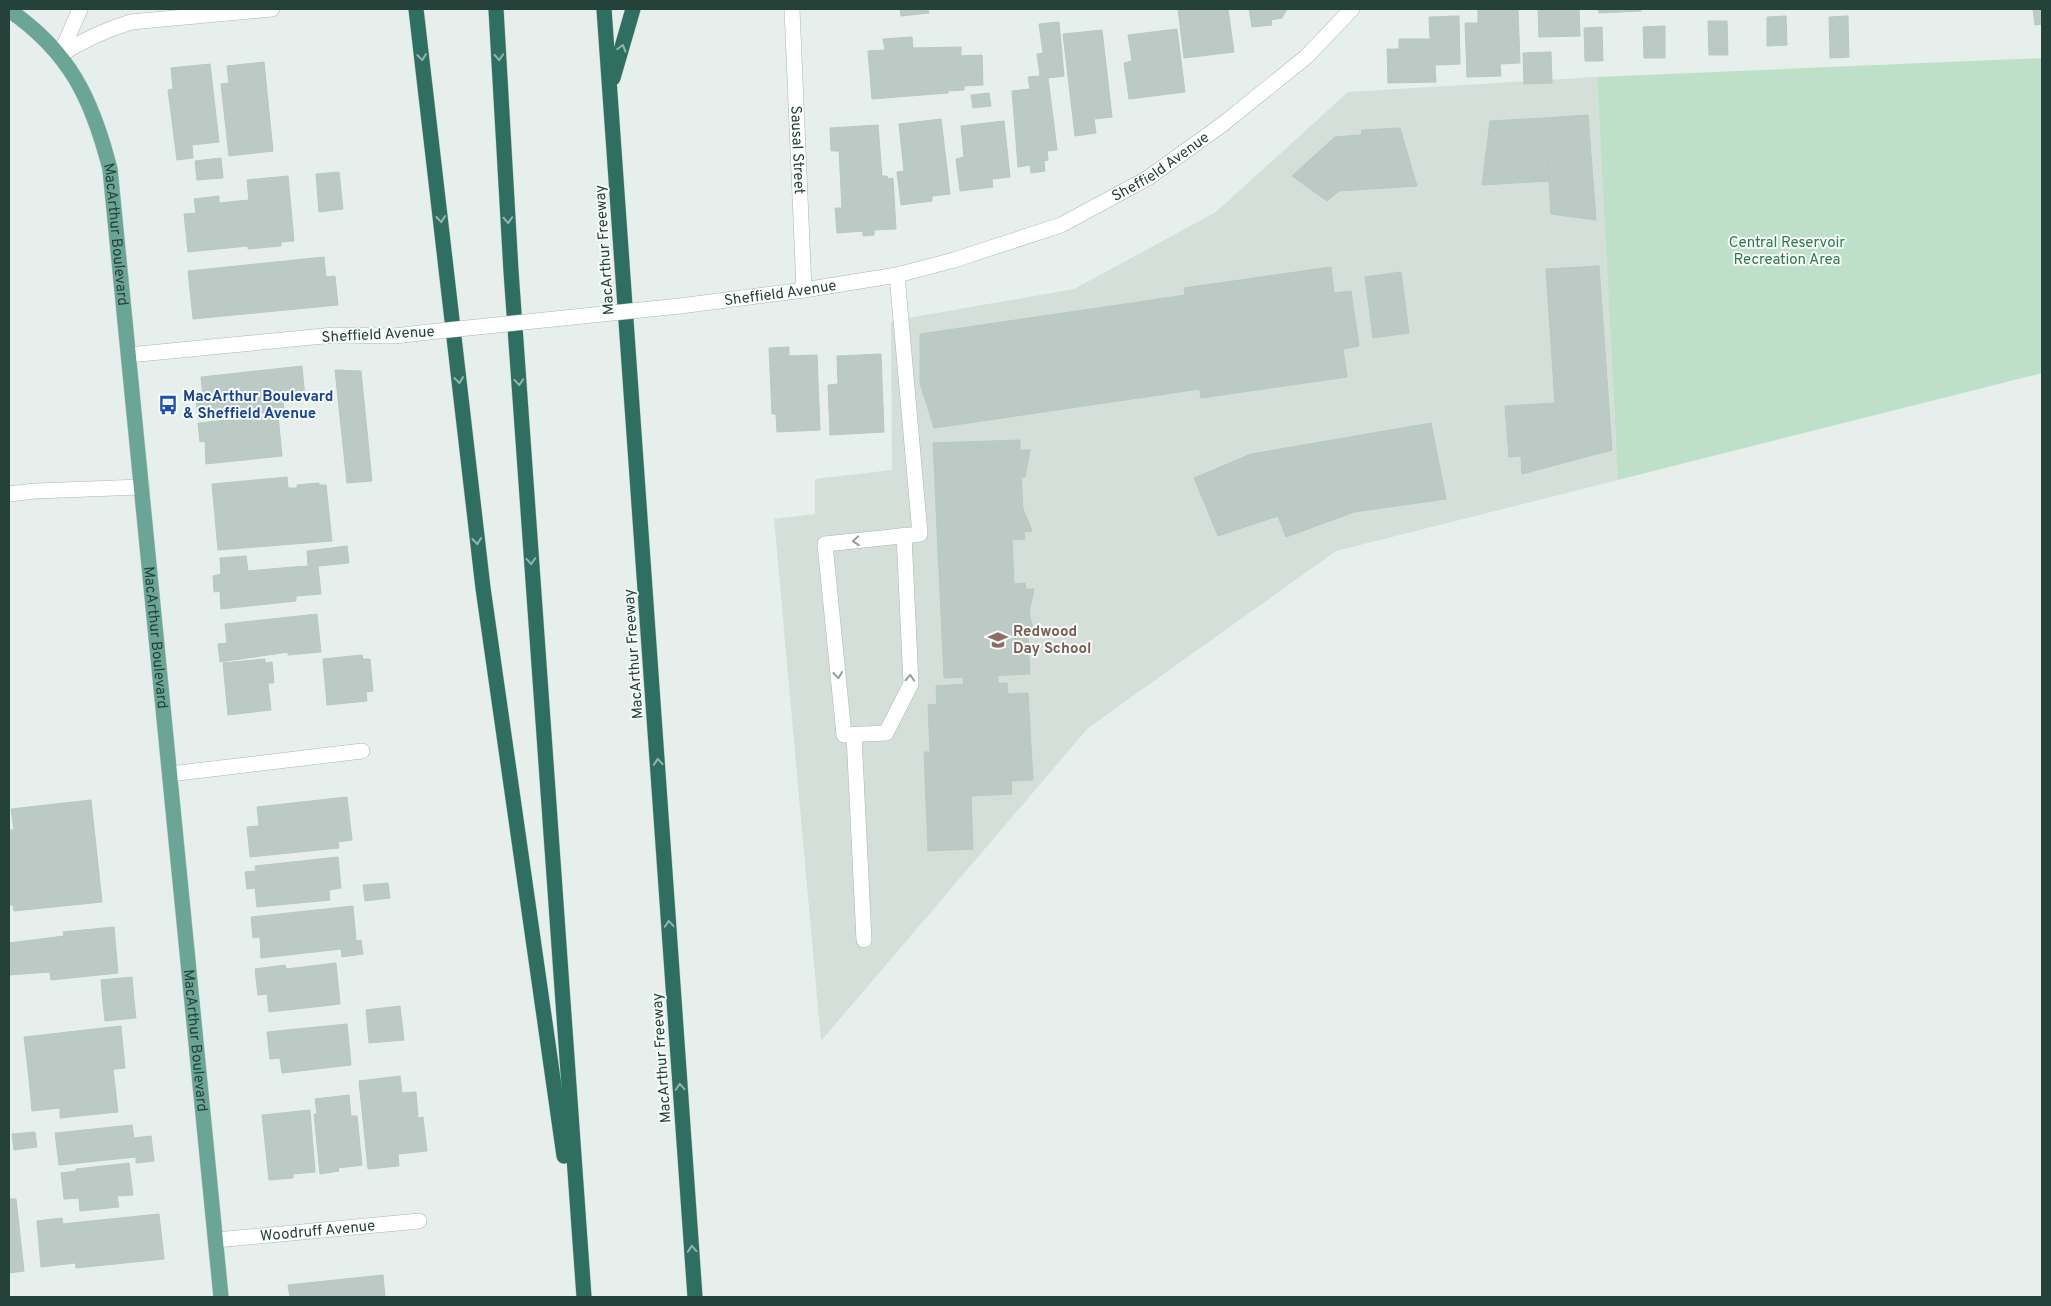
<svg xmlns="http://www.w3.org/2000/svg" width="2051" height="1306" font-family="Overpass,sans-serif">
<style>
.built{fill:#d4dfda}
.green{fill:#bfe0c8}
.building{fill:#bbcac4;stroke:#b8c9c2}
.lines{fill:none;stroke-linecap:round;stroke-linejoin:round}
.minor-casing{stroke:#a8b8b2;stroke-width:16}
.major-casing{stroke:#c2cac8;stroke-width:16}
.highway-casing{stroke:#c2cac8;stroke-width:16}
.minor{stroke:#fff;stroke-width:15}
.major{stroke:#6aa596;stroke-width:15}
.highway{stroke:#2f6f62;stroke-width:15}
.minor-bridge-casing{stroke:#a8b8b2;stroke-width:16;stroke-linecap:butt}
.minor-bridge{stroke:#fff;stroke-width:15}
.oneway{stroke:#93b5ae}
.oneway2{stroke:#92a09c}
.labels{text-anchor:middle;stroke-width:4;stroke-linejoin:round;paint-order:stroke}
.street-label{font-size:15px;fill:#24423a;stroke:#f7fbf9}
.park-label{font-size:15px;fill:#2d7a4b;stroke:#f7fbf9}
.transit-label{font-size:15px;font-weight:bold;fill:#164399;stroke:#f7fbf9;text-anchor:start}
.education-label{font-size:15px;font-weight:bold;fill:#785e54;stroke:#f7fbf9;text-anchor:start}
</style>
<rect width="100%" height="100%" fill="#e6efeb"/>
<path class="built" d="M1597,77L1618,480L1336,551L1088,728L821,1041L774,519L815,514V479L892,470L891,321L1074,289L1216,212L1348,92Z"/>
<path class="green" d="M2042,58V373L1618,480L1597,77Z"/>
<g class="building">
<path d="M900,9H928L929,13L901,16Z"/>
<path d="M1178,9H1228L1234,52L1184,58Z"/>
<path d="M1249,9H1286V11L1282,18L1271,20L1272,25L1252,27Z"/>
<path d="M1478,9H1518L1520,63L1500,64L1501,76L1467,77L1465,23H1478Z"/>
<path d="M1538,9H1579L1580,36L1539,37Z"/>
<path d="M1598,9H1641V11L1599,13Z"/>
<path d="M2033,9H2042V24L2035,25Z"/>
<path d="M1459,16L1460,64L1435,65L1436,82L1388,83L1387,49H1399V39H1430L1429,17Z"/>
<path d="M1786,16L1787,45L1767,46V17Z"/>
<path d="M1848,16L1849,57L1830,58L1829,17Z"/>
<path d="M1708,21H1727L1728,55H1709Z"/>
<path d="M1059,22L1064,76L1048,78L1057,150L1047,151L1048,160L1044,161L1045,171L1031,173L1030,165L1018,167L1012,91L1030,89L1028,77L1040,76L1037,54L1043,53L1039,24Z"/>
<path d="M1665,26V58H1644L1643,27Z"/>
<path d="M1602,27L1603,61H1585L1584,28Z"/>
<path d="M1177,29L1185,92L1129,99L1124,63L1132,61L1128,35Z"/>
<path d="M1102,30L1112,117L1094,119L1096,133L1075,136L1063,34Z"/>
<path d="M912,37L913,48L961,47V56L982,55L983,85L964,86V90L948,91V93L872,99L868,51L885,50L883,39Z"/>
<path d="M1551,52L1552,83L1524,84L1523,53Z"/>
<path d="M264,62L273,151L229,156L221,84L229,83L227,66Z"/>
<path d="M210,64L219,142L192,145L193,158L177,160L168,90L173,89L171,68Z"/>
<path d="M989,93L991,106L973,108L971,95Z"/>
<path d="M1588,115L1596,220L1551,214L1545,118Z"/>
<path d="M1545,118L1549,181L1482,185L1490,121Z"/>
<path d="M941,119L950,194L932,196V201L901,205L897,172L904,171L899,124Z"/>
<path d="M1004,121L1010,177L992,179L993,187L960,191L956,159L964,157L961,126Z"/>
<path d="M878,125L882,176H887L888,179L893,178L896,229L874,230V235L863,236V231L837,233L835,208H842L839,151H831L830,128Z"/>
<path d="M1400,128L1417,186L1339,191L1327,201L1292,176L1335,137L1361,135L1362,130Z"/>
<path d="M221,158L223,178L197,180L195,161Z"/>
<path d="M339,172L343,209L319,212L316,174Z"/>
<path d="M288,176L294,241L281,242V246L248,249V246L188,252L184,214L196,213L194,199L219,196V203L249,200L247,180Z"/>
<path d="M324,257L326,277L335,276L338,305L193,319L188,271Z"/>
<path d="M1599,266L1612,450L1522,474L1521,456L1509,457L1505,406L1555,403L1546,269Z"/>
<path d="M1331,267L1334,293L1351,291L1359,346L1343,349L1347,377L1201,398L1184,288Z"/>
<path d="M1401,272L1409,333L1373,338L1365,277Z"/>
<path d="M1186,295L1200,389L934,428L920,383V334Z"/>
<path d="M789,347V356L817,355L820,430L777,432L776,414H772L769,348Z"/>
<path d="M881,354L884,432L830,435L828,385L838,384L837,356Z"/>
<path d="M302,366L305,399L283,401L284,411L198,419L196,398L203,397L201,377Z"/>
<path d="M335,370L361,371L372,481L347,483Z"/>
<path d="M278,415L282,456L206,464L205,441L200,442L198,423Z"/>
<path d="M1431,423L1446,499L1354,512L1286,537L1278,516L1218,536L1194,478L1251,454Z"/>
<path d="M1020,440V450H1030L1025,477H1021L1023,509L1032,531L1024,532L1025,539L1012,540L1014,584L1025,583L1026,589H1034L1029,613L1035,636L1028,637L1030,674L944,678L933,443Z"/>
<path d="M287,477L288,488H297V485L319,483V485H326L332,541L218,550L212,484Z"/>
<path d="M347,546L349,563L318,566L321,594L296,596V601L221,609L220,591L214,592L213,576L221,574L220,558L246,556L248,571L293,567L308,566L307,551Z"/>
<path d="M317,614L321,652L288,655V652L220,662L218,644L227,643L225,624Z"/>
<path d="M362,655L363,659H370L373,691L366,692L367,701L327,705L323,659Z"/>
<path d="M265,659V663L272,662L274,683H268L271,710L228,715L223,663Z"/>
<path d="M998,676V683H1007L1008,694L1028,693L1033,780L1011,781L1012,794L971,796L973,849L928,851L924,752H930L928,705L937,704L936,686L964,684L963,677Z"/>
<path d="M347,797L352,840L338,842L339,848L250,857L247,827L259,826L257,807Z"/>
<path d="M91,800L102,902L14,911L13,905H9V830H14L11,809Z"/>
<path d="M338,857L341,888L329,890L330,900L257,907L255,888L247,889L245,872L256,871L255,866Z"/>
<path d="M388,883L390,898L365,901L363,885Z"/>
<path d="M353,906L356,941L361,940L363,954L342,957L341,949L261,958L260,937L253,938L251,917Z"/>
<path d="M114,927L118,973L51,980L50,972L9,975V943L64,936L63,932Z"/>
<path d="M336,963L340,1004L269,1012L267,994L258,995L255,969L285,965L286,969Z"/>
<path d="M132,977L134,1000L103,1003L101,980Z"/>
<path d="M134,1000L136,1018L105,1021L103,1003Z"/>
<path d="M400,1006L404,1040L369,1043L366,1010Z"/>
<path d="M347,1024L351,1065L282,1073L280,1058L270,1059L267,1032Z"/>
<path d="M121,1026L125,1068L29,1078L24,1037Z"/>
<path d="M113,1069L118,1112L60,1118V1108L32,1111L29,1078Z"/>
<path d="M400,1076L402,1093L416,1092L418,1118L423,1117L427,1151L398,1154L399,1166L368,1169L359,1081Z"/>
<path d="M349,1095L351,1116H357L362,1165L338,1168L339,1171L320,1174L314,1114H317L315,1099Z"/>
<path d="M310,1110L315,1172L293,1174V1178L269,1180L262,1115Z"/>
<path d="M132,1125L134,1138L151,1136L154,1161L136,1163V1157L59,1165L55,1133Z"/>
<path d="M35,1132L37,1147L14,1150L12,1134Z"/>
<path d="M129,1163L133,1195L117,1196L119,1207L80,1211L79,1198L64,1199L61,1173L76,1171V1169Z"/>
<path d="M9,1199H16L24,1271L9,1273Z"/>
<path d="M159,1214L164,1259L76,1268L71,1223Z"/>
<path d="M62,1218L63,1224L71,1223L75,1263L41,1267L37,1221Z"/>
<path d="M383,1275L385,1297H290L288,1285Z"/>
</g>
<g class="lines">
<defs>
<g id="minor">
<path id="s1" d="M792,9L804,290"/>
<path d="M60,55C83,40 105,30 131,22L272,9"/>
<path d="M60,55L80,9"/>
<path d="M897,275L920,534L825,544L844,735L886,733L911,684L904,535"/>
<path id="s2" d="M680,306L804,290L897,275L954,260L1061,225L1148,178L1223,124L1306,57L1352,9"/>
<path d="M129,355L334,335L394,336L429,332"/>
<path d="M9,494L35,491L142,487"/>
<path d="M854,735L864,940"/>
<path d="M170,774L362,751"/>
<path id="s3" d="M216,1240L419,1221"/>
</g>
<g id="major">
<path id="s4" d="M9,10C70,52 92,99 110,169L221,1297"/>
</g>
<g id="highway">
<path d="M416,9L483,588L564,1156"/>
<path d="M496,9L511,271L584,1297"/>
<path d="M604,9L695,1297"/>
<path d="M613,78L633,9"/>
</g>
</defs>
<use href="#minor" class="minor-casing"/>
<use href="#major" class="major-casing"/>
<use href="#highway" class="highway-casing"/>
<use href="#minor" class="minor"/>
<use href="#major" class="major"/>
<use href="#highway" class="highway"/>
<defs>
<path id="minor-bridge" d="M429,332L680,306"/>
</defs>
<use href="#minor-bridge" class="minor-bridge-casing"/>
<use href="#minor-bridge" class="minor-bridge"/>
</g>
<defs><path id="oneway-chevron" d="M-2-3.5L2.5 0L-2 3.5" fill="none" stroke-width="1.6" stroke-linecap="round" stroke-linejoin="round" transform="scale(1.25)"/></defs>
<g class="oneway">
<use href="#oneway-chevron" transform="translate(622 48) rotate(-74)"/>
<use href="#oneway-chevron" transform="translate(422 57) rotate(83)"/>
<use href="#oneway-chevron" transform="translate(499 57) rotate(87)"/>
<use href="#oneway-chevron" transform="translate(441 219) rotate(84)"/>
<use href="#oneway-chevron" transform="translate(508 220) rotate(87)"/>
<use href="#oneway-chevron" transform="translate(459 380) rotate(84)"/>
<use href="#oneway-chevron" transform="translate(519 382) rotate(86)"/>
<use href="#oneway-chevron" transform="translate(477 541) rotate(84)"/>
<use href="#oneway-chevron" transform="translate(531 561) rotate(86)"/>
<use href="#oneway-chevron" transform="translate(658 762) rotate(-94)"/>
<use href="#oneway-chevron" transform="translate(669 924) rotate(-94)"/>
<use href="#oneway-chevron" transform="translate(680 1087) rotate(-94)"/>
<use href="#oneway-chevron" transform="translate(692 1249) rotate(-94)"/>
</g>
<g class="oneway2">
<use href="#oneway-chevron" transform="translate(856 541) rotate(174)"/>
<use href="#oneway-chevron" transform="translate(838 675) rotate(84)"/>
<use href="#oneway-chevron" transform="translate(910 678) rotate(-87)"/>
</g>
<defs>
<symbol id="bus-bare" viewBox="-9 -9 18 18"><path d="M-5-6H5V4H4V6H2V4H-2V6H-4V4H-5ZM-3.5-4V0h7V-4ZM-3.5 1.2v1.5H-2V1.2ZM2 1.2v1.5H3.5V1.2Z" fill="#1a4fb4" stroke="#f7fbf9" stroke-width="2.5" paint-order="stroke"/></symbol>
<symbol id="school-bare" viewBox="-9 -9 18 18"><path d="M0-5L7-2L0 1L-7-2ZM-4 1L0 2.5L4 1V4Q0 6-4 4Z" fill="#8d6e63" stroke="#f7fbf9" stroke-width="2.5" paint-order="stroke"/></symbol>
</defs>
<g fill-rule="evenodd">
<use href="#bus-bare" x="154" y="391" width="28" height="28"/>
<use href="#school-bare" x="984" y="626" width="28" height="28"/>
</g>
<g class="labels">
<g class="street-label">
<text dy="5" stroke="none"><textPath href="#s1" startOffset="141">Sausal Street</textPath></text>
<text dy="5" stroke="none"><textPath href="#s2" startOffset="506">Sheffield Avenue</textPath></text>
<text dy="5" stroke="none"><textPath href="#s4" startOffset="259">MacArthur Boulevard</textPath></text>
<text transform="translate(604 250) rotate(-94)" y="5">MacArthur Freeway</text>
<text dy="5" stroke="none"><textPath href="#s2" startOffset="101">Sheffield Avenue</textPath></text>
<text transform="translate(378 334) rotate(-3)" y="5">Sheffield Avenue</text>
<text dy="5" stroke="none"><textPath href="#s4" startOffset="664">MacArthur Boulevard</textPath></text>
<text transform="translate(633 654) rotate(-94)" y="5">MacArthur Freeway</text>
<text dy="5" stroke="none"><textPath href="#s4" startOffset="1069">MacArthur Boulevard</textPath></text>
<text transform="translate(661 1058) rotate(-94)" y="5">MacArthur Freeway</text>
<text dy="5" stroke="none"><textPath href="#s3" startOffset="102">Woodruff Avenue</textPath></text>
</g>
<g class="park-label">
<text x="1787" y="247">Central Reservoir<tspan x="1787" dy="17">Recreation Area</tspan></text>
</g>
<g class="transit-label">
<text x="183" y="401">MacArthur Boulevard<tspan x="183" dy="17">&amp; Sheffield Avenue</tspan></text>
</g>
<g class="education-label">
<text x="1013" y="636">Redwood<tspan x="1013" dy="17">Day School</tspan></text>
</g>
</g>
<rect width="2051" height="1306" fill="none" stroke="#24423a" stroke-width="20"/>
</svg>
